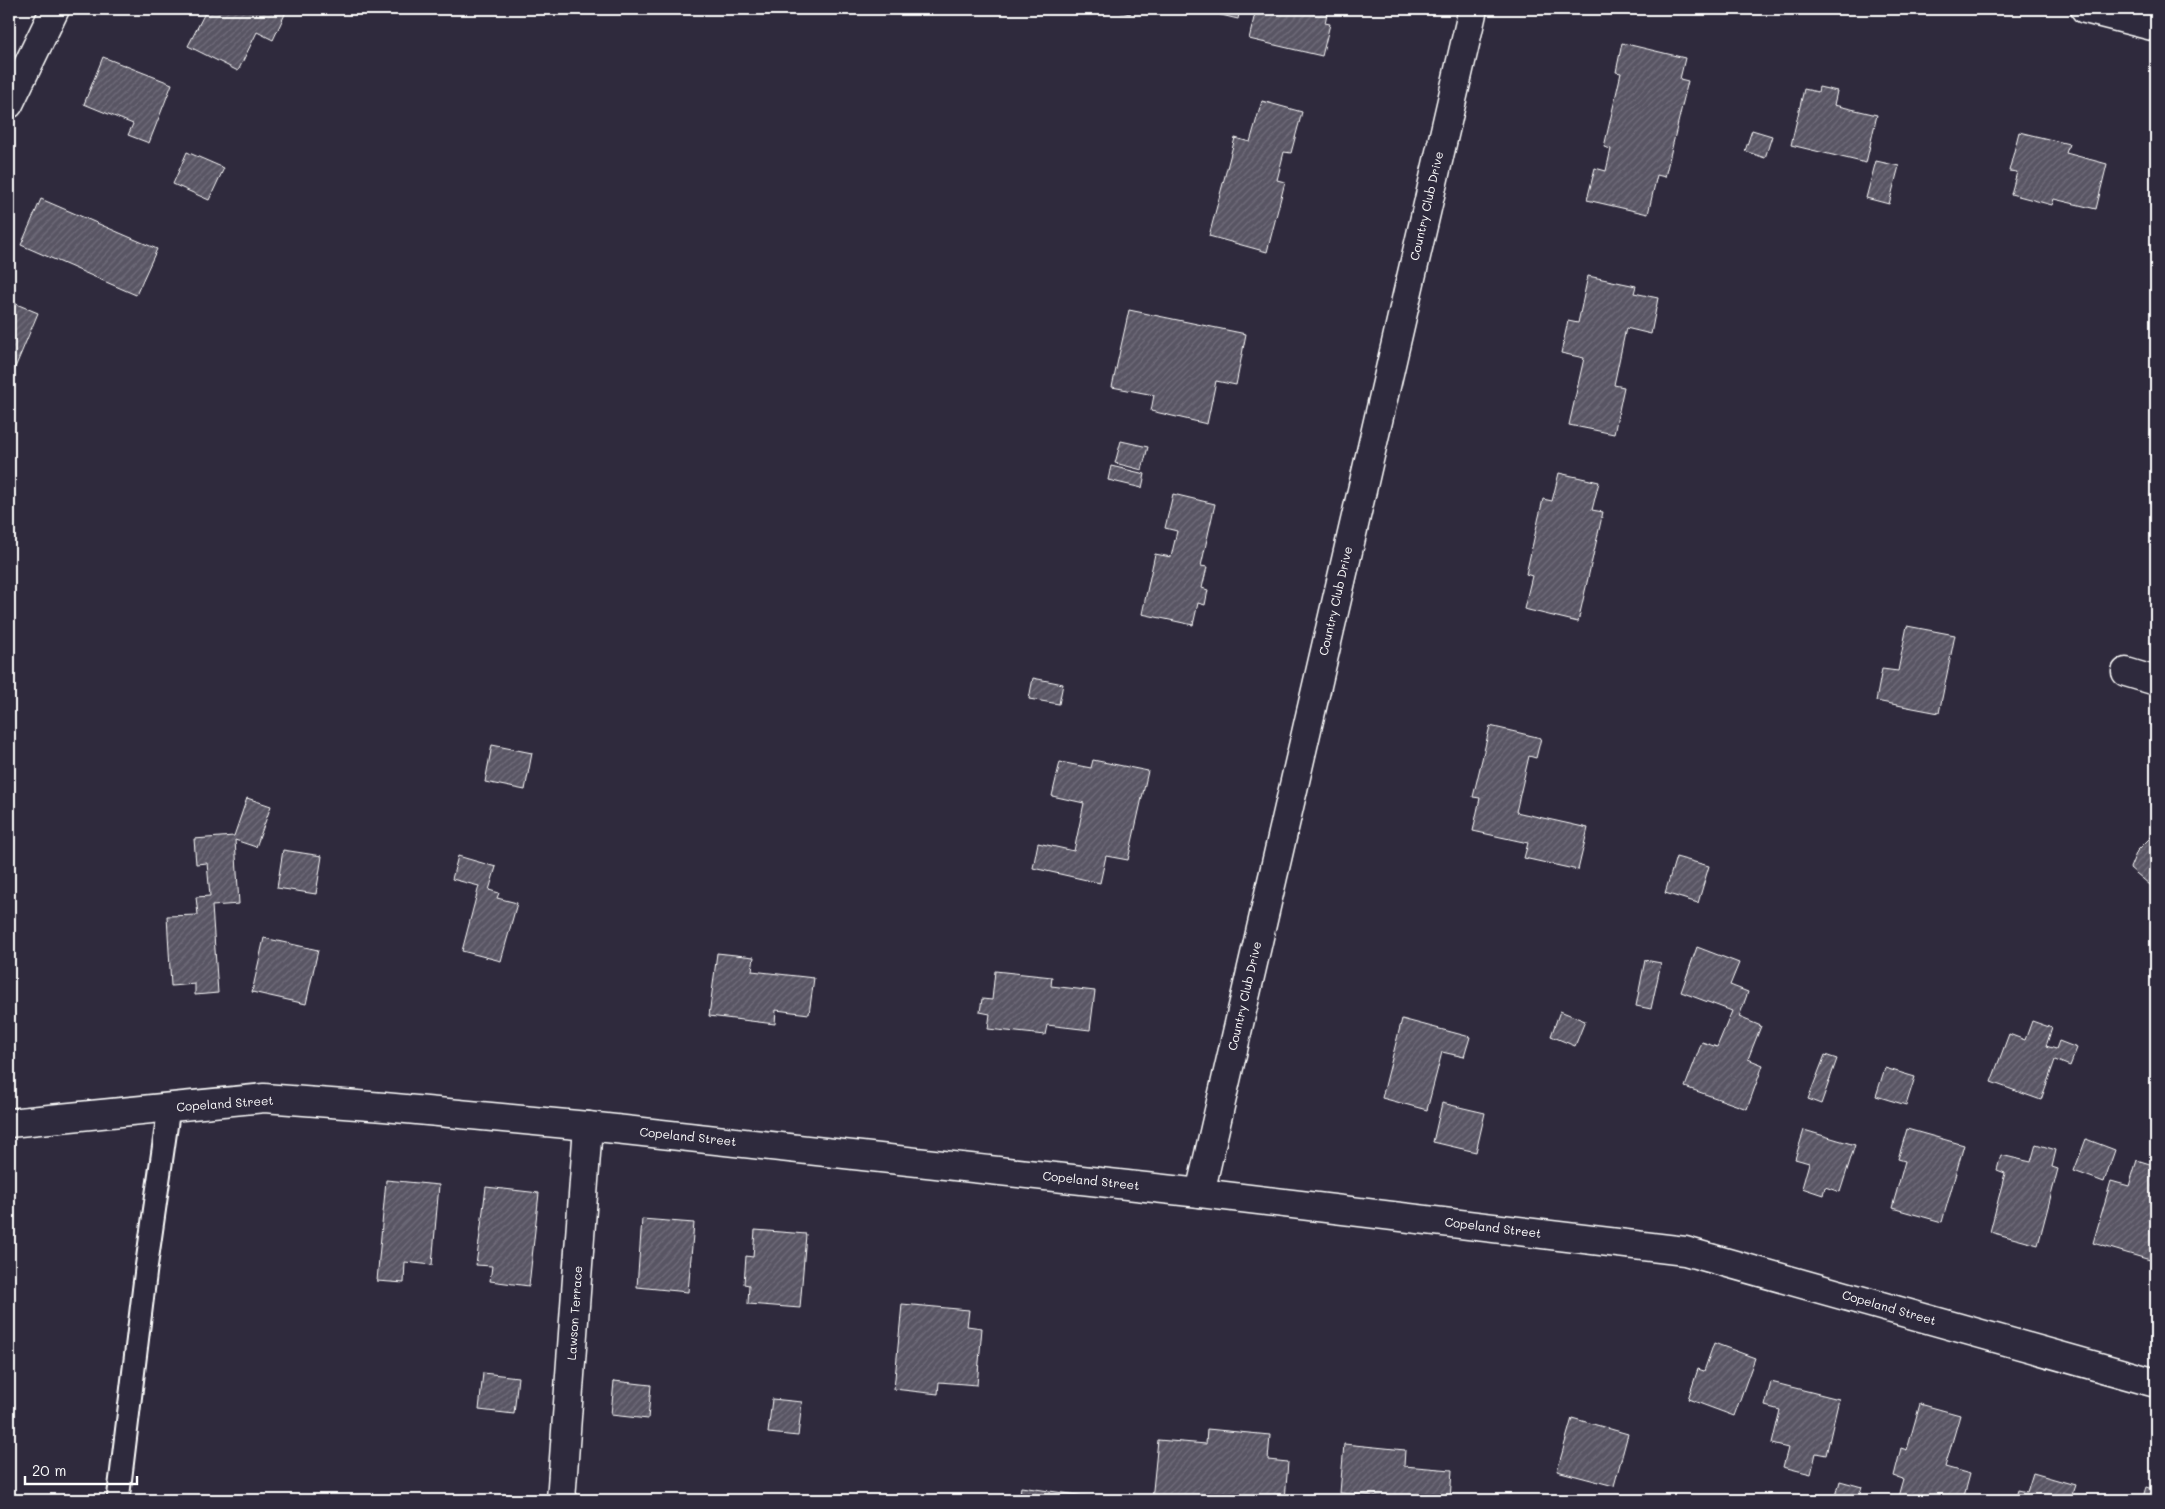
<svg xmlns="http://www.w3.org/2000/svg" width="2165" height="1509" font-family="Mali,sans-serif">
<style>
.building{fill:url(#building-hatch);stroke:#fff}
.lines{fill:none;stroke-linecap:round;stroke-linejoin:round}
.lane-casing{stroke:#fff;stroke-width:25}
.street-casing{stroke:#fff;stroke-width:31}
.secondary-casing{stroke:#fff;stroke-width:31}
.lane{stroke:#2f2a3d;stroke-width:21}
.street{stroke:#2f2a3d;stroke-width:28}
.secondary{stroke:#2f2a3d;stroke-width:28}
.labels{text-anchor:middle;stroke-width:4;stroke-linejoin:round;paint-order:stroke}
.street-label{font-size:12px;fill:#fff;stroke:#2f2a3d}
</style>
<defs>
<pattern id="building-hatch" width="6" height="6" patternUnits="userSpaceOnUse" patternTransform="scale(1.25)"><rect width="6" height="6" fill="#595564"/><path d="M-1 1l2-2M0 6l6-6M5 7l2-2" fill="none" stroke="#726e7b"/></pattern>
</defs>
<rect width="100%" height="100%" fill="#2f2a3d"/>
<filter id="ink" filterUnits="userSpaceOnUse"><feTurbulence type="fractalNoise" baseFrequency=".02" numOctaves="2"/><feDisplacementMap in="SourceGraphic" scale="10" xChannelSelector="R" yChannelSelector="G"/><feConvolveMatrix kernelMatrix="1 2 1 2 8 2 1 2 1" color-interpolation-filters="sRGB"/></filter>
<g filter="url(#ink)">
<g class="building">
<path d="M207,9H280L286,12L273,40L257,32L238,71L188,46Z"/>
<path d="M1109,9H1132L1130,14Z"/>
<path d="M1196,9H1240L1238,19Z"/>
<path d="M1256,9H1328L1325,23L1330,24L1322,56L1249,39Z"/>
<path d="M1622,43L1685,58L1680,79L1688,81L1665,177L1657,175L1648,214L1587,200L1595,168L1606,171L1611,149L1604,147L1621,73L1616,72Z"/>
<path d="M103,57L172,84L149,143L128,135L133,124L84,104Z"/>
<path d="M1819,87L1837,91L1834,105L1877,115L1866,163L1791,145L1804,89L1818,92Z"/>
<path d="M1262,101L1302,112L1291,153L1284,152L1277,180L1285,182L1267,252L1209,236L1235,138L1250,142Z"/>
<path d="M1752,130L1772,136L1765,158L1745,151Z"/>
<path d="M2019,132L2069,144L2066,153L2107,164L2096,209L2054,199L2052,205L2011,194L2017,172L2009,171Z"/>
<path d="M187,152L224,168L209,200L173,184Z"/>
<path d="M1876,161L1899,166L1889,204L1866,198Z"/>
<path d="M41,199L157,249L136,295L21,245Z"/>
<path d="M1588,276L1636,286L1634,293L1658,298L1651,334L1626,328L1614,385L1624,387L1614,434L1569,425L1584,358L1561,353L1568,321L1578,323Z"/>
<path d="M9,301L38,313L9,382Z"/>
<path d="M1129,310L1246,334L1236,385L1216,381L1207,424L1151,411L1154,395L1112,387Z"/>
<path d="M1121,441L1148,447L1142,470L1115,463Z"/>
<path d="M1111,466L1145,474L1142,488L1108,480Z"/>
<path d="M1559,473L1599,482L1592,510L1603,512L1578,622L1524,609L1532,576L1526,574L1543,499L1552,501Z"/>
<path d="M1173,494L1215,504L1201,566L1207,567L1202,588L1208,590L1205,605L1198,603L1193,625L1142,614L1155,554L1171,557L1177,531L1165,528Z"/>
<path d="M1907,626L1955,635L1939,713L1876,701L1882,669L1898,671Z"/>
<path d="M1033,678L1063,684L1059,704L1029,699Z"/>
<path d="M1490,726L1541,738L1536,758L1529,756L1516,812L1588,828L1578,870L1524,858L1528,843L1473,831L1480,798L1473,797Z"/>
<path d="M492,745L532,753L525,790L485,782Z"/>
<path d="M1093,760L1148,771L1128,860L1106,856L1100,883L1033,868L1038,843L1074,851L1084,803L1052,796L1060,762L1091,768Z"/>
<path d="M247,798L271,806L256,847L235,840L239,904L212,906L218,993L195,995V984L171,986L167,916L198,915L196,897L210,896L207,863L196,864L194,839L234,836Z"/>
<path d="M2156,832V890L2130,868L2137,851Z"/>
<path d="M283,850L322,856L316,894L277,888Z"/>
<path d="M458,856L496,867L489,890L499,893L497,898L517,903L501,961L462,951L479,886L452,879Z"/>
<path d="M1676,857L1709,866L1698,903L1665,893Z"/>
<path d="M264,938L318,950L306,1004L252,992Z"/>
<path d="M1697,947L1739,963L1730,985L1748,992L1739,1017L1761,1026L1748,1059L1763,1065L1747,1109L1685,1087L1702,1042L1717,1047L1732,1011L1681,992Z"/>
<path d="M717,953L754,957L752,971L814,978L809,1014L776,1010L775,1024L709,1016Z"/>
<path d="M1645,960L1661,963L1651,1009L1636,1006Z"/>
<path d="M995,971L1052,977L1051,986L1095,991L1090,1030L1047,1025L1045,1035L988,1029L990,1014L980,1012L982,999L992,1000Z"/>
<path d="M1560,1011L1585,1021L1575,1046L1551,1036Z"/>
<path d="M1402,1019L1470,1037L1464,1057L1442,1052L1427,1110L1382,1098Z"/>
<path d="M2032,1021L2052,1028L2046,1046L2056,1049L2059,1041L2077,1048L2070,1066L2055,1060L2041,1100L1991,1082L2009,1034L2025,1040Z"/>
<path d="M1825,1055L1837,1059L1821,1104L1808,1099Z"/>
<path d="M1885,1068L1915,1077L1906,1105L1876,1096Z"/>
<path d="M1442,1103L1485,1113L1476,1152L1433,1142Z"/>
<path d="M1907,1129L1964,1145L1942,1222L1892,1208L1905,1161L1898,1159Z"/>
<path d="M1804,1130L1855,1145L1840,1192L1825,1187L1823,1195L1802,1188L1809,1163L1795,1159Z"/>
<path d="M2086,1139L2115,1150L2104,1182L2074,1171Z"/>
<path d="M2036,1144L2056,1150L2052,1167L2058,1169L2038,1245L1990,1232L2005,1173L1997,1170L2001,1155L2031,1162Z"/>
<path d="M2137,1160L2156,1166V1237L2150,1260L2093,1243L2111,1181L2129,1186Z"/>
<path d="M386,1180L439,1185L432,1265L405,1262L404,1283L377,1281Z"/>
<path d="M486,1187L539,1193L529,1286L490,1281L492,1266L476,1265Z"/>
<path d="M642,1219L694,1223L688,1292L637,1287Z"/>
<path d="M755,1230L806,1234L800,1308L748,1304L749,1285L744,1284L746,1256L753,1257Z"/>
<path d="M902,1304L969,1310L967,1326L982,1328L977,1385L939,1382L938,1394L894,1389Z"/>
<path d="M1714,1343L1755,1358L1734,1416L1688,1399L1698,1369L1704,1371Z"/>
<path d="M483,1373L518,1377L514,1414L479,1410Z"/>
<path d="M614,1381L651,1385L648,1419L611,1415Z"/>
<path d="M1771,1382L1839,1399L1826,1455L1816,1453L1811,1474L1783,1467L1788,1448L1772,1444L1780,1410L1765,1406Z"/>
<path d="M772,1399L802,1402L798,1436L768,1433Z"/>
<path d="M1920,1404L1960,1415L1945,1467L1970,1474L1963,1500H1897L1903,1479L1894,1476L1901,1448L1907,1450Z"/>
<path d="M1572,1418L1628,1434L1614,1486L1557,1471Z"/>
<path d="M1207,1429L1270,1435L1268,1460L1288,1462L1285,1500H1152L1158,1440L1206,1444Z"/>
<path d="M1344,1444L1405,1450L1404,1466L1452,1470L1450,1500H1418L1340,1493Z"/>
<path d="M2033,1473L2075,1485L2070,1500H2015L2018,1490L2027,1492Z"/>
<path d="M1840,1481L1862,1487L1858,1500H1835Z"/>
<path d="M1021,1487L1099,1498L1098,1500H1019Z"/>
<path d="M2146,1487L2156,1490V1500H2142Z"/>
</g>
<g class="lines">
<defs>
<path id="lane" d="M118,1500L146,1269L169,1108"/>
<g id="street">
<path d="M2085,9L2156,27"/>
<path d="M9,104L55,9"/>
<path d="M2126,672L2156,681"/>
<path d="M1200,1193L1473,9"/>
<path d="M561,1500L588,1126"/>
</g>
<path id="secondary" d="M9,1123L264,1098L384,1107L588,1126L1200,1193L1685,1251L2156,1383"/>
</defs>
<use href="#lane" class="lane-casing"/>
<use href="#street" class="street-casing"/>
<use href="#secondary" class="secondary-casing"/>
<use href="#lane" class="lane"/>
<use href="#street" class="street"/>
<use href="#secondary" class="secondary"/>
</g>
</g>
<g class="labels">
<g class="street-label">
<text transform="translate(1427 206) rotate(-77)" y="4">Country Club Drive</text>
<text transform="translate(1336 601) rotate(-77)" y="4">Country Club Drive</text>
<text transform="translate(1245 996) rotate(-77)" y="4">Country Club Drive</text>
<text transform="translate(225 1104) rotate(-4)" y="4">Copeland Street</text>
<text transform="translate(688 1137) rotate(6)" y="4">Copeland Street</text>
<text transform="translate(1091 1181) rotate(6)" y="4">Copeland Street</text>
<text transform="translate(1493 1228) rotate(7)" y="4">Copeland Street</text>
<text transform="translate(1889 1308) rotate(16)" y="4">Copeland Street</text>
<text transform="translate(575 1313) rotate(-86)" y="4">Lawson Terrace</text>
</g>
</g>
<rect width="2165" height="1509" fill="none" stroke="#2f2a3d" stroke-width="30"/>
<rect x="15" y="15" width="2135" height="1479" fill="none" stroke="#fff" stroke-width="2" filter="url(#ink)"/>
<path d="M25 1476v8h112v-8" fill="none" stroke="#ffffff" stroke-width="2.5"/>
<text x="32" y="1476" font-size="15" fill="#ffffff" stroke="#2f2a3d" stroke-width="4" paint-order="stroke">20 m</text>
</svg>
